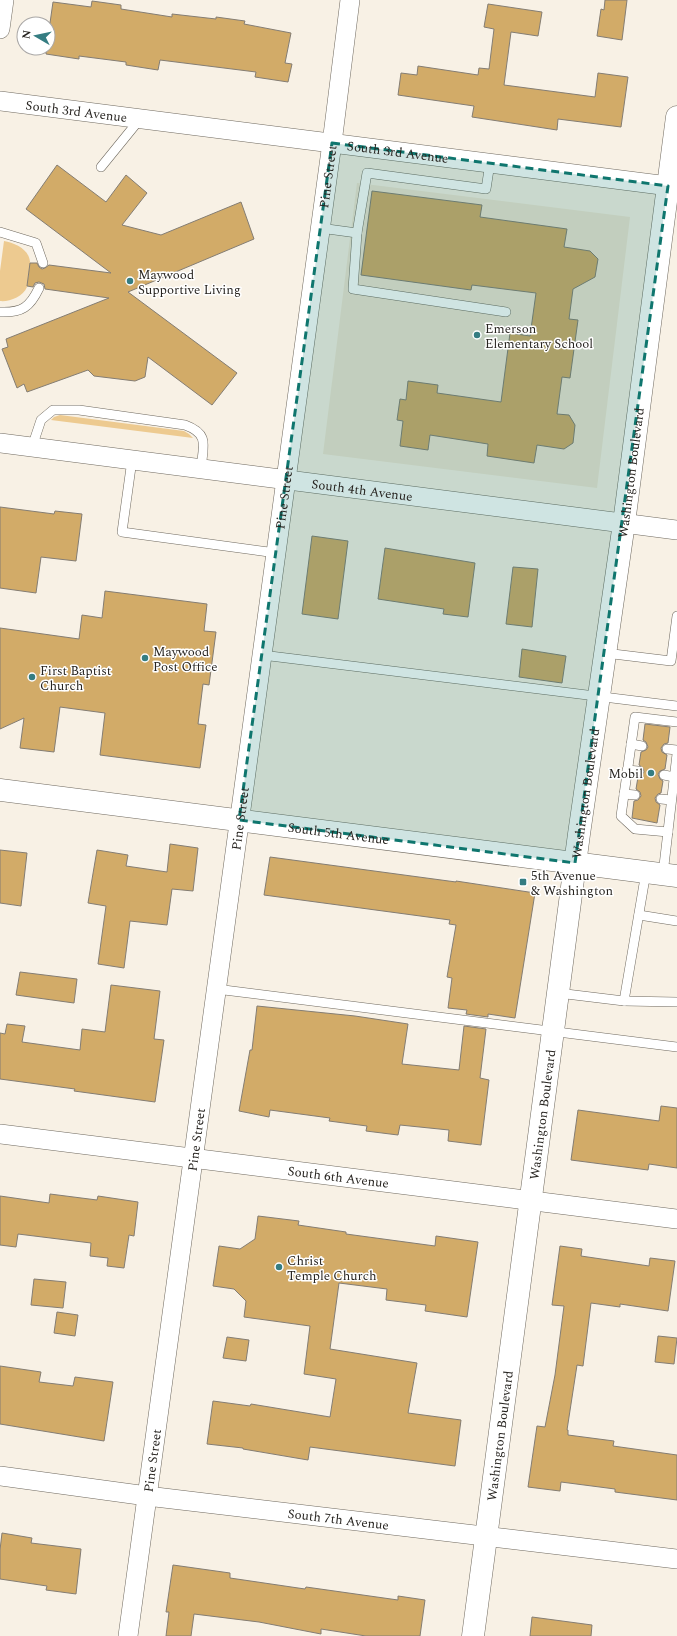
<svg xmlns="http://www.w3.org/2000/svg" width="677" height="1636" font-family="Spectral,serif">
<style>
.built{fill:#efe4d2}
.grass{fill:#edca90}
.building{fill:#d2ab68;stroke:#847d73}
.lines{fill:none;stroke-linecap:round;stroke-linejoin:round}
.lane-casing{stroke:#6f695f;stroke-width:10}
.street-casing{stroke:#6f695f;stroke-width:20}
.secondary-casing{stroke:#6f695f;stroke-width:23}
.lane{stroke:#fff;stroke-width:9}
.street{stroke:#fff;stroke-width:19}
.secondary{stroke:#fff;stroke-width:22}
.marked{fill:#0f766e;fill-opacity:0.2;stroke:#0f766e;stroke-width:3;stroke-dasharray:8 5;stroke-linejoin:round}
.poi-dot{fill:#357d82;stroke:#fff;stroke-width:1.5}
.labels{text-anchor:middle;stroke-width:3;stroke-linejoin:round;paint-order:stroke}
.street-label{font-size:13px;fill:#272420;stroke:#fff}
.poi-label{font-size:13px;fill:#272420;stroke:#fff;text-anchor:start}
</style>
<rect width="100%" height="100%" fill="#f8f1e5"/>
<path class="built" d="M357,183L630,217L597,488L323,454Z"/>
<g class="grass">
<path d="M4,241C15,243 29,249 30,262C31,266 29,271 28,275C28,278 28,284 27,287C23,297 9,302 0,301V271Z"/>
<path d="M60,415L184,431L189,434L193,438L51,420L54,417Z"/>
</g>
<g class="building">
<path d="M605,0H627L622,40L597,36L601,9L604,10Z"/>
<path d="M92,1L121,5V9L172,17V14L216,19V17L245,21L244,24L291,33L285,63L292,64L288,82L255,77L256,72L160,60L158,70L126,65V62L79,56V59L46,54V48H48V37L53,2L91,7Z"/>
<path d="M488,4L542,12L538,36L511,32L504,85L595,97L598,73L628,77L621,127L558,119L557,130L531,126L472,117L474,106L398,95L401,73L417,75L418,66L478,75L479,68L489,69L494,29L484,27Z"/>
<path d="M57,165L106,202L126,175L147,193L122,225L161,235L241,202L254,239L128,292L237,373L212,405L148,357L145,377L135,381L94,376L88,370L27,392L24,384L17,388L2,349L8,347L6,339L109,298L45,289L44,284L39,282L35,283L33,287L27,286L30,263H37L39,267L42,269L45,268L49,265L111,273L26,209Z"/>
<path d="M372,191L482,205L480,217L567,229L564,247L590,251L598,259L595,277L573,289L569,319L578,320L570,378L562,377L557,414L569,415L575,425L573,443L564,449L537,445L534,463L487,456L488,444L430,435L428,450L400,446L403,421L397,420L400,399L406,400L408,381L438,385L437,393L501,402L510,333L530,336L536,293L472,285L471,290L361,275Z"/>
<path d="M0,507L54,514L55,511L82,514L76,561L41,557L36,593L0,588Z"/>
<path d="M312,536L348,541L338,619L302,614Z"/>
<path d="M385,548L475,563L468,617L443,614L444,609L378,599Z"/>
<path d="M513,567L538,569L532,627L506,624Z"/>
<path d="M105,591L207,604L204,631L216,632L209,685L203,684L198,724L206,725L200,768L100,755L105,713L60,707L54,752L20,748L24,718L0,729V628L79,639L82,615L102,618Z"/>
<path d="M522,649L566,656L562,683L519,677Z"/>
<path d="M645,724L670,727L668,743L664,744L661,748L662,752L667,755L665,769L660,771L658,774L660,779L663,781L661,793L658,794L655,798L656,802L660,805L657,823L632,818L634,801L638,800L641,796L640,792L636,789L638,777L641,776L644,772L643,768L639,765L641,752L646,750L648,747L646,742L643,740Z"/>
<path d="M170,844L198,848L193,891L172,889L167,925L130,921L124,968L98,964L106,906L88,903L97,850L128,855L126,866L167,872Z"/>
<path d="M0,850L27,853L21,906L0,903Z"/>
<path d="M270,857L456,882V881L535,893L515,1018L488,1014V1017L466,1014L467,1010L448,1008L452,978L447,977L456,925L449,924L450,920L264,895Z"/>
<path d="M20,972L77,979L74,1003L16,995Z"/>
<path d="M111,985L160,991L154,1039L164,1040L155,1102L74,1091L75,1089L0,1079V1033L5,1034L7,1024L25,1026L22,1042L80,1050L82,1029L105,1032Z"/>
<path d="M257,1006L355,1016L408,1024L402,1064L459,1070L464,1026L486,1029L480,1078L489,1080L481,1145L448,1141L449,1130L400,1125L398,1135L366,1131L367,1126L329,1121L330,1118L270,1110L269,1117L239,1111L250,1050H252Z"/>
<path d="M661,1106L677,1108V1168L649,1164L648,1170L571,1160L578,1110L659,1121Z"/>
<path d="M50,1194L97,1200L98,1196L138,1202L134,1236L129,1235L124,1268L107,1266L108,1258L90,1256L91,1243L18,1234L16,1247L0,1245V1196L49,1203Z"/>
<path d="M258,1216L299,1221L298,1225L346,1232V1234L435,1246L436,1236L478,1242L467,1317L425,1311L426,1305L386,1300L387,1289L339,1283L330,1349L417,1363L408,1413L461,1420L455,1466L310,1447L308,1460L243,1449V1448L207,1444L213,1401L250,1406L251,1404L330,1417L336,1379L304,1374L310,1326L244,1317L246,1301L234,1289L213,1286L219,1246L240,1249L255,1239Z"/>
<path d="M560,1246L582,1249L581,1256L649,1266L650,1258L675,1261L668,1311L620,1304V1307L591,1303L583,1366L577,1365L567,1430H568V1435L614,1441L613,1446L677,1455V1500L615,1492V1489L561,1482L560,1491L528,1487L537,1426L545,1427L555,1375L564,1306L552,1305Z"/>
<path d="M34,1279L66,1282L63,1308L31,1305Z"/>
<path d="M57,1312L78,1315L75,1336L54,1333Z"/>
<path d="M658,1336L677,1338L674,1364L655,1362Z"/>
<path d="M227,1337L249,1340L246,1361L223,1358Z"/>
<path d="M0,1366L41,1372L39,1382L73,1386L75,1377L113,1382L104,1441L0,1424Z"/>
<path d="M2,1533L32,1538L31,1543L81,1549L76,1594L46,1590L47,1586L0,1579V1550Z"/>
<path d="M173,1565L230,1573V1578L305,1589L306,1587L398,1600V1596L425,1600L420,1636H366L321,1629V1634L259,1622L194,1614L191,1636H166L169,1612H166Z"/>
<path d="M532,1617L592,1625L591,1636H530Z"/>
</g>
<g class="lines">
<defs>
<g id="lane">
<path d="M101,167L140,119"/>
<path d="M320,228L357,233L353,289L506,312"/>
<path d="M0,232L36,243L43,263"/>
<path d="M357,233L367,173L486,189L490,163"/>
<path d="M0,312C22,313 30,307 39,288"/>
<path d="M32,447L41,420L53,410H79L185,425C210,434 203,446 201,469"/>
<path d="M132,460L122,532L276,553"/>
<path d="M605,653L671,661L677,616"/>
<path d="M262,655L677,706"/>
<path d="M631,744L642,746"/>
<path d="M667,749L677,750"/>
<path d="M627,770L638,771"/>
<path d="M664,775L674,777"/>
<path d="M624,794L635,795"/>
<path d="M661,799L671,800"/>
<path d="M668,832L635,829L621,816L635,717L677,722"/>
<path d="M663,874L677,754"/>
<path d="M639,915L677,921"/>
<path d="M216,989L677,1047"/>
<path d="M558,993L624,1001L646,872"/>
<path d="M624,1001L677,1002"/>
</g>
<g id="street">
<path d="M0,29L4,0"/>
<path id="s1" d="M0,101L677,187"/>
<path id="s2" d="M0,443L677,530"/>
<path id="s3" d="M0,1134L677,1219"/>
<path id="s4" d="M0,1476L147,1496L677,1559"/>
<path id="s5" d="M128,1636L332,143L350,0"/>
</g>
<g id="secondary">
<path id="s6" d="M0,790L677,876"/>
<path id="s7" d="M473,1636L579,834L624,523L677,117"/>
</g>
</defs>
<use href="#lane" class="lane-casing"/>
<use href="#street" class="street-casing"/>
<use href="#secondary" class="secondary-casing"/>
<use href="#lane" class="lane"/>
<use href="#street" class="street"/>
<use href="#secondary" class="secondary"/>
</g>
<path class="marked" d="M332,143L668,186L575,863L239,820Z"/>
<g class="poi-dot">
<circle cx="130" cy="281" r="4"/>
<circle cx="477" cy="335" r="4"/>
<circle cx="145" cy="658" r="4"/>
<circle cx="32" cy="677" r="4"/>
<circle cx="651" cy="773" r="4"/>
<rect x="519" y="878" width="8" height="8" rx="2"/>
<circle cx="279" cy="1267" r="4"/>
</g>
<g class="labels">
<g class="street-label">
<text dy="5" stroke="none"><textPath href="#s1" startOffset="77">South 3rd Avenue</textPath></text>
<text dy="5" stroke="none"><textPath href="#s1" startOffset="401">South 3rd Avenue</textPath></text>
<text dy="5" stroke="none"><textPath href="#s5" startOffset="1473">Pine Street</textPath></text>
<text dy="5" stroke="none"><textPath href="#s7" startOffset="1174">Washington Boulevard</textPath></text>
<text dy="5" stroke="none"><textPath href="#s2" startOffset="365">South 4th Avenue</textPath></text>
<text dy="5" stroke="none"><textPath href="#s5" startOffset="1149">Pine Street</textPath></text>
<text dy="5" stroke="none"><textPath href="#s7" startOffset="850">Washington Boulevard</textPath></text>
<text dy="5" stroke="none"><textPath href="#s5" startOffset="825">Pine Street</textPath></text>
<text dy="5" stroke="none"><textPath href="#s6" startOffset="341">South 5th Avenue</textPath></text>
<text dy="5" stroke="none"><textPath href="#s7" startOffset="526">Washington Boulevard</textPath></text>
<text dy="5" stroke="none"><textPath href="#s5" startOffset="501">Pine Street</textPath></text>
<text dy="5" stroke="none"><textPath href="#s3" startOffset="341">South 6th Avenue</textPath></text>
<text dy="5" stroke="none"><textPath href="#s7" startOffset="202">Washington Boulevard</textPath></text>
<text dy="5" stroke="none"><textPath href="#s5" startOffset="177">Pine Street</textPath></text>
<text dy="5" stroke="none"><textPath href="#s4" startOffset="341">South 7th Avenue</textPath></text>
</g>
<g class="poi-label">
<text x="138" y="279">Maywood<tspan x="138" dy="15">Supportive Living</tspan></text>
<text x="485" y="333">Emerson<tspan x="485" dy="15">Elementary School</tspan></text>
<text x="153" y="656">Maywood<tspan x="153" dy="15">Post Office</tspan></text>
<text x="40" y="675">First Baptist<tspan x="40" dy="15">Church</tspan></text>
<text x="643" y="778" text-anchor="end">Mobil</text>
<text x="531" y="880">5th Avenue<tspan x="531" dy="15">&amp; Washington</tspan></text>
<text x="287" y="1265">Christ<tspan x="287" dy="15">Temple Church</tspan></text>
</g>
</g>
<g transform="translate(36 36) rotate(279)"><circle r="19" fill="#ffffff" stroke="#a9a7a6"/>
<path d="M0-3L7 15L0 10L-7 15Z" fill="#357d82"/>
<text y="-6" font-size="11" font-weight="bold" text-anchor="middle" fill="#272420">N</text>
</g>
</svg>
